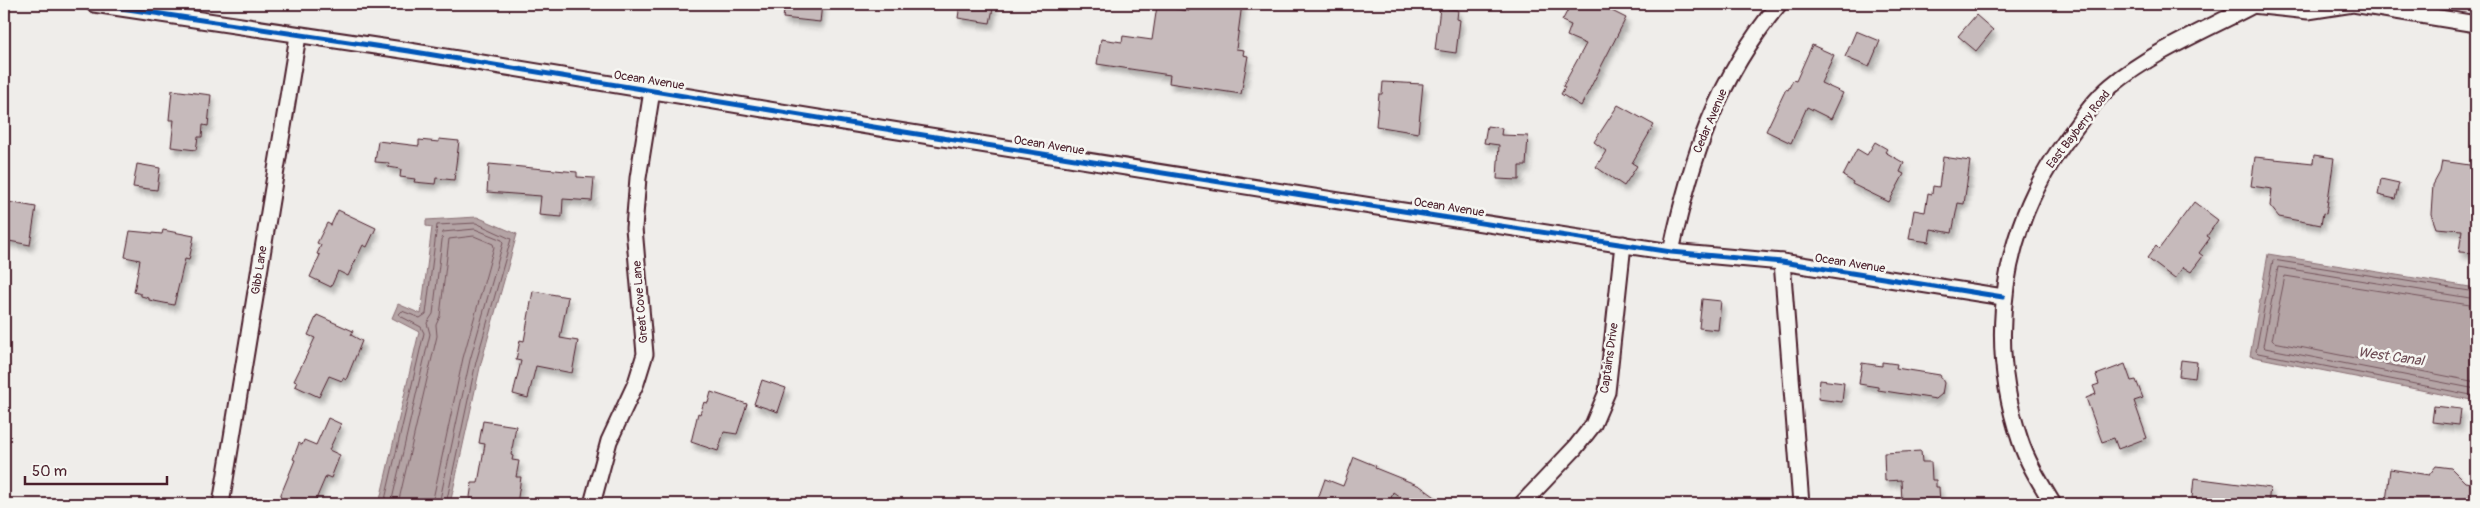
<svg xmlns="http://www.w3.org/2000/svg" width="2480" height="508" font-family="Pangolin,sans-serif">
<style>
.water{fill:#b4a4a5;stroke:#8a6f74}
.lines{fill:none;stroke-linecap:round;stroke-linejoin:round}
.shore{stroke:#74545c;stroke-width:1}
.building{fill:#c6babb;stroke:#4a1f2b;filter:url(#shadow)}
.minor-casing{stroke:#4a1f2b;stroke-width:19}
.minor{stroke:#f6f6f2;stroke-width:15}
.cycleway-casing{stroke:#f6f6f2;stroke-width:8}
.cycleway{stroke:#0057b8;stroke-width:5}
.labels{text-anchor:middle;stroke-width:5;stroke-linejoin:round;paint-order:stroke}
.street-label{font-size:12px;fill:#4a1f2b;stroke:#f6f6f2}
.water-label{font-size:14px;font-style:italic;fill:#6f4e56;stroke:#f6f6f2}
</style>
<defs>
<filter id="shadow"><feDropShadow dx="3" dy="5.5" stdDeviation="2.5" flood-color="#0004"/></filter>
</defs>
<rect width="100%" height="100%" fill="#efedea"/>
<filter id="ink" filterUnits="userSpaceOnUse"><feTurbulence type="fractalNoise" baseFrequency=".02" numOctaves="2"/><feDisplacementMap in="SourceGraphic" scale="10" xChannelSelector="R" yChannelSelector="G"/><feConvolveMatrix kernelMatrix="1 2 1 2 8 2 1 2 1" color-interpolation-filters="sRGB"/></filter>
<g filter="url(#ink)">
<g class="water">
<path d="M477,217L517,234L481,363L450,504H379L419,332L392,318L398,304L421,314L432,227L426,226V220Z"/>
<path d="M2268,254L2476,288V401L2250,356Z"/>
</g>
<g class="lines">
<g class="shore">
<path d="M2476,292L2273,260L2256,351L2258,353L2476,396"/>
<path d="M2476,299L2278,267L2263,346L2265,348L2476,389"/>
<path d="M2476,306L2285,276L2272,340L2274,342L2476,382"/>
<path d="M384,504L424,333L421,327L400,316L399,314L402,311L420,318L426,314L437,225L476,223L511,239L476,362L446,504"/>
<path d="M391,504L430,334L427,323L433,314L443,232L475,229L502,240L503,243L470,360L439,504"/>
<path d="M398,504L437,336L436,325L440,316L449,239L474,236L493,244L494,247L463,358L432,504"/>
</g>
</g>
<g class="building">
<path d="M785,4H822L820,22L783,18Z"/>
<path d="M960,4H994L990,23L958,18Z"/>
<path d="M1190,4H1242L1236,49L1244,50L1243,55L1248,56L1241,94L1169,83L1170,75L1097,64L1101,39L1122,42L1123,36L1152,40L1157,6L1189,11Z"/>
<path d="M1571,4H1598L1626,18L1581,106L1561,94L1565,87L1563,86L1586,44L1567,36L1571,25L1562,21Z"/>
<path d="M1440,8L1458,10L1457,19L1460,20L1456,53L1435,50Z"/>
<path d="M1976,15L1993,30L1976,51L1958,36Z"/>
<path d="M1856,31L1880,41L1869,67L1845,57Z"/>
<path d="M1812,45L1834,55L1821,83L1843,93L1831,119L1807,107L1791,143L1766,131L1786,89L1788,90L1793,80L1796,81Z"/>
<path d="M1383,82L1423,84L1418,133L1376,126L1379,94H1382Z"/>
<path d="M172,90L211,95L208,126L203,125L202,137H198L196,150L171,147L174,120H169Z"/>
<path d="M1618,105L1654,125L1632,163L1637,166L1624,186L1596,167L1606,151L1594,142Z"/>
<path d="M1487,126L1502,128L1501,135L1528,136L1526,166H1519V180L1497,179L1499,145L1484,143Z"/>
<path d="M439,139L459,141L454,180L436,178L435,184L414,182L415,179L400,177L401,169L388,167L389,163L375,162L378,141L419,146V140L439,142Z"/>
<path d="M1875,142L1887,149L1885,152L1904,163L1900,172L1904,174L1889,202L1852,184L1853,182L1843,176L1857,149L1867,155Z"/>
<path d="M2314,155L2334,158L2326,214L2323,213L2321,225L2279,217L2270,206L2272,189L2251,186L2255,157L2313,163Z"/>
<path d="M1943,157L1970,161L1964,204L1958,203L1952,233L1931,229L1929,242L1909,239L1914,210L1925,212L1928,193L1932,194L1933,186L1939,187Z"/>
<path d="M2442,161L2476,166V253L2459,252L2462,230L2436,228L2431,214L2433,185L2440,172Z"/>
<path d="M137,164L160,168L157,190L133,187Z"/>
<path d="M489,164L577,172V177L594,178L592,201L563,199L562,217L539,215L541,196L487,192Z"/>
<path d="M2381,179L2399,183L2395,199L2378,195Z"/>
<path d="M8,202L36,207L30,245L4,240Z"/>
<path d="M2194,202L2218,220L2207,236L2210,238L2199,253L2203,256L2191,272L2183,267L2175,279L2147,258L2156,246L2159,249Z"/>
<path d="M338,210L376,228L367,247L363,245L348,276L338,271L331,287L310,277L320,255L317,254L321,245L317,243L327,223L331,225Z"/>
<path d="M163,230L194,236L189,260L185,259L174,305L149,300V298L141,296V294L134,292L140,260L125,257L130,231L162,234Z"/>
<path d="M533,291L568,297L560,338L578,341L572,373L536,366L528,398L513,394L521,361L516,360L520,340L524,341Z"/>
<path d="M1702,299L1721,301L1718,330L1699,328Z"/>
<path d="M317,315L353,331L351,335L362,341L346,380L343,378L342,381L329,376L319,397L295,386L297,382L294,381L315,338L308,335Z"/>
<path d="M2181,360L2197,362L2195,378L2179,376Z"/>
<path d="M1882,362L1897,364L1896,368L1940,375L1944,383L1942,394L1936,399L1878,390V387L1859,384L1862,363L1882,366Z"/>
<path d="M2125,364L2131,381L2136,380L2143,398L2134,401L2147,438L2118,449L2114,438L2102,442L2086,398L2096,394L2093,386L2099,384L2096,375Z"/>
<path d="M762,380L786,388L778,412L754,404Z"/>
<path d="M1820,380L1844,383L1842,402L1818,399Z"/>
<path d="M711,392L747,404L737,434L724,432L718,451L691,442L698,413L700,414L704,402L708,403Z"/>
<path d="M2434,406L2461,409L2459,425L2432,422Z"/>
<path d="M328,418L341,424L329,450L340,455L331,478L326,476L314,504H277L295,460L293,459L299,443L302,445L304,440L316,445Z"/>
<path d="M483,421L516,426L511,455L513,456L512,460L519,461L516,477H521L517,504H469L472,483H478L485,444L479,443Z"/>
<path d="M1921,451L1922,462H1931L1932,480H1936V487H1939L1940,504H1902L1901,480L1885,481L1884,453Z"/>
<path d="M1354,457L1376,466L1375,468L1420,486L1445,504H1410L1393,492L1389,504H1380L1366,499L1364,504H1316L1325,479L1343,486Z"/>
<path d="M2436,466L2451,468L2465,482L2476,484V504H2408L2386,501L2390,469L2429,475Z"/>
<path d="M2194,478L2270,488L2268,504H2219V502L2192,498Z"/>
</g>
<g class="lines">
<defs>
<g id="minor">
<path d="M94,4L409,51L892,130L1390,209L1671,252L1782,262L2003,297"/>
<path d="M2252,5L2308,11L2353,4L2476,24"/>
<path d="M1671,252C1691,158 1717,79 1779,4"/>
<path d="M1782,262L1801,504"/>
<path d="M221,504L298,36"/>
<path d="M592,504L609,441L636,383L645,354L634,228L638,178L652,91"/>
<path d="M1522,504L1575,448L1593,425L1607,392L1623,244"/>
<path d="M2053,504C2041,484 2027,462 2020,440C1986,339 2002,228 2065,142C2079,123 2093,101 2111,86C2153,51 2206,30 2255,4"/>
</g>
</defs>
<use href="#minor" class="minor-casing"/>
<use href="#minor" class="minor"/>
<defs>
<path id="cycleway" d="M94,4L409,51L892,130L1390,209L1671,252L1782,262L2003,297"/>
</defs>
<use href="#cycleway" class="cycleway-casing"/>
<use href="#cycleway" class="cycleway"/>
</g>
</g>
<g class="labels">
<g class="street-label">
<text transform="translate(649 80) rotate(9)" y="4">Ocean Avenue</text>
<text transform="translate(1710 121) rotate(-67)" y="4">Cedar Avenue</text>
<text transform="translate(2078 129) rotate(-52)" y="4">East Bayberry Road</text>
<text transform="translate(1049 145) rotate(9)" y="4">Ocean Avenue</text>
<text transform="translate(1449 207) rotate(9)" y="4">Ocean Avenue</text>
<text transform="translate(1850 263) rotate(9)" y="4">Ocean Avenue</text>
<text transform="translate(259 270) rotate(-81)" y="4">Gibb Lane</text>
<text transform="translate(640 302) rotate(-95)" y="4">Great Cove Lane</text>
<text transform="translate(1609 358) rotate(-82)" y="4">Captains Drive</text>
</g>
<g class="water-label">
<text transform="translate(2391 356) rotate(8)" y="5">West Canal</text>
</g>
</g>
<rect width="2480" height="508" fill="none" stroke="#f6f6f2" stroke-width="20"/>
<rect x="10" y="10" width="2460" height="488" fill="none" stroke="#4a1f2b" stroke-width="2" filter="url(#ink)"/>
<path d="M25 476v8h142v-8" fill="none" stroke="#4a1f2b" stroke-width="2.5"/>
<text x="32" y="476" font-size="15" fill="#4a1f2b" stroke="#f6f6f2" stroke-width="4" paint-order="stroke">50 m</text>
</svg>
